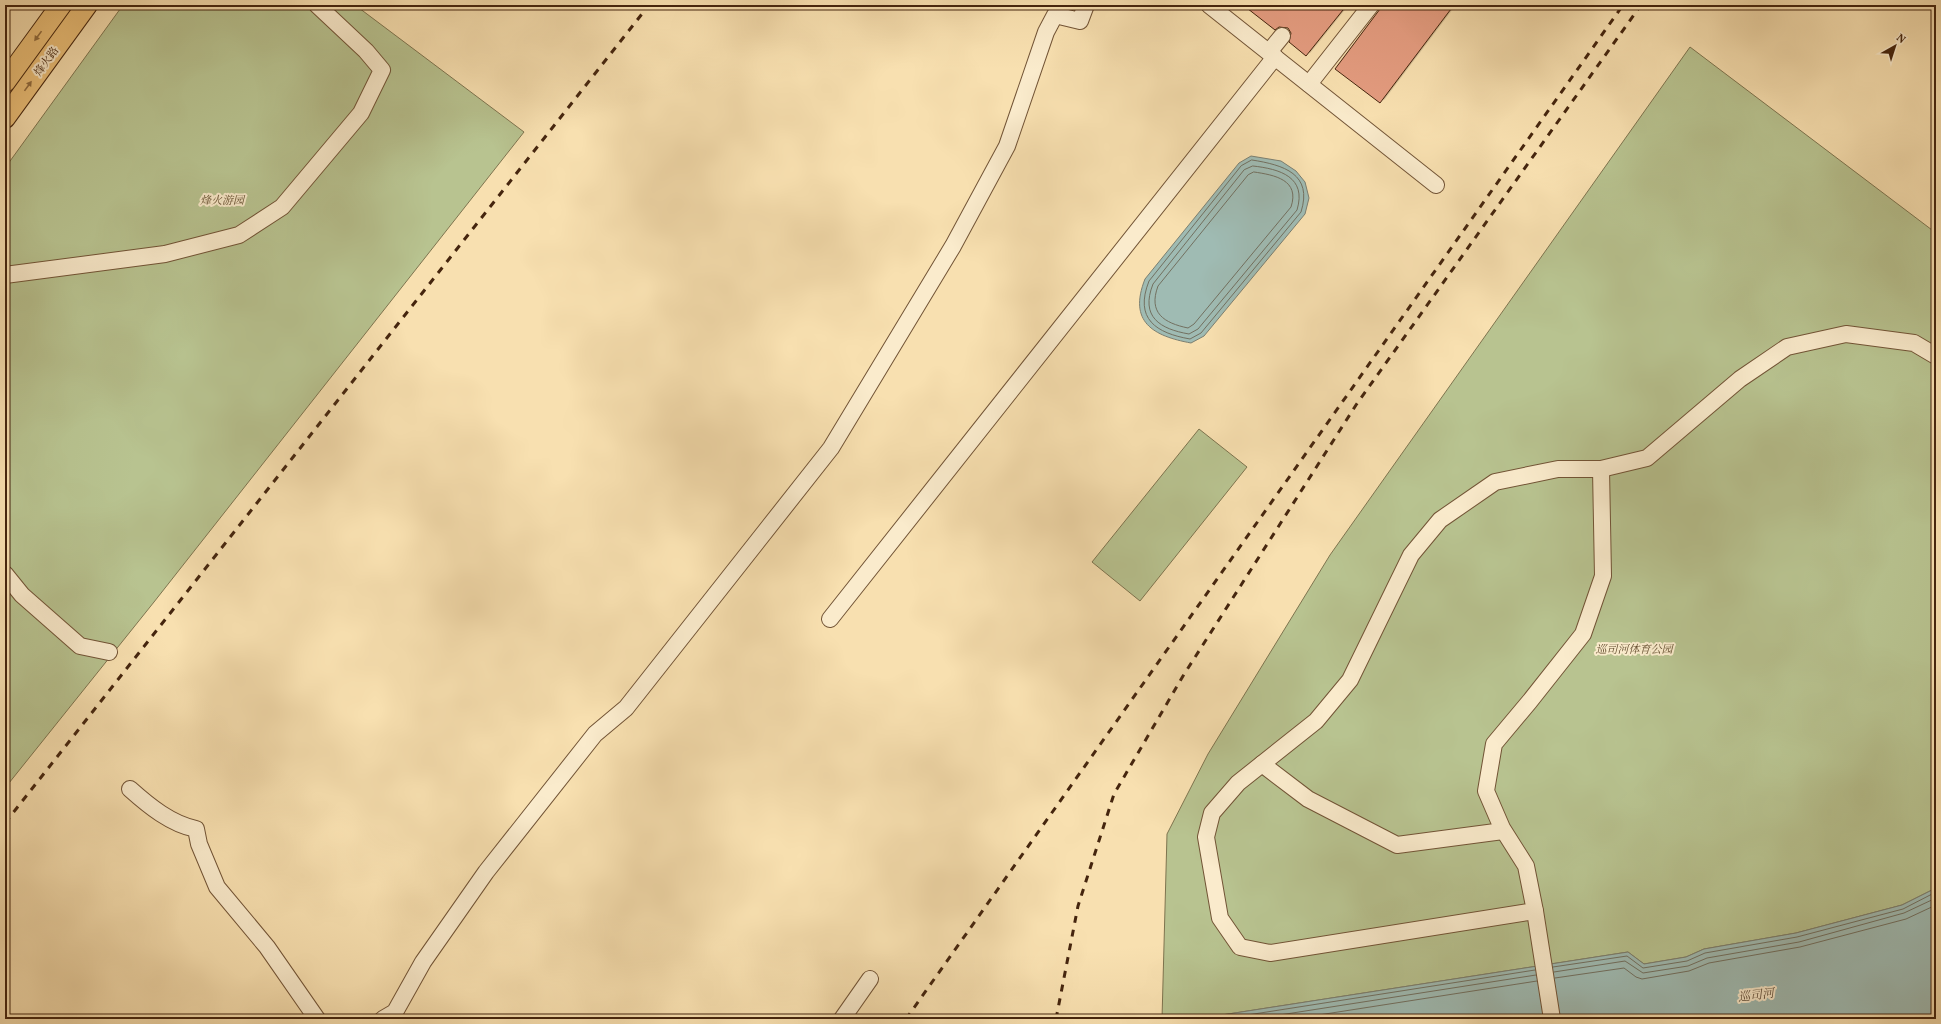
<svg xmlns="http://www.w3.org/2000/svg" width="1941" height="1024" font-family="Vollkorn,'Noto Serif SC',serif">
<style>
.green{fill:#b8c390;stroke:#7e744f}
.water{fill:#9fbbb3;stroke:#7b7f71}
.lines{fill:none;stroke-linecap:round;stroke-linejoin:round}
.shore{stroke:#727060;stroke-width:1}
.building{fill:#e49c80;stroke:#45250e;filter:url(#shadow)}
.minor-casing{stroke:#725436;stroke-width:18}
.major-casing{stroke:#45250e;stroke-width:22}
.minor{stroke:#faebcc;stroke-width:16}
.major{stroke:#ecc078;stroke-width:20}
.rail{stroke:#45250e;stroke-width:3;stroke-dasharray:7 7;stroke-linecap:butt}
.oneway{fill:#906b3e}
.labels{text-anchor:middle;stroke-width:4;stroke-linejoin:round;paint-order:stroke}
.street-label{font-size:11px;fill:#45250e;stroke:#faebcc}
.park-label{font-size:11px;font-style:italic;fill:#624c2e;stroke:#faebcc}
.water-label{font-size:12px;font-style:italic;fill:#5c4a37;stroke:#faebcc}
</style>
<defs>
<filter id="shadow"><feDropShadow dx="3.5" dy="-3.5" stdDeviation="0" flood-color="#0004"/></filter>
</defs>
<rect width="100%" height="100%" fill="#f8e0b0"/>
<filter id="stains"><feTurbulence type="fractalNoise" baseFrequency=".005" numOctaves="4"/><feColorMatrix values="0 0 0 0 .2 0 0 0 0 .09 0 0 0 0 .02 0 0 0 .5 -.17"/></filter>
<radialGradient id="worn" r=".72"><stop offset=".6" stop-color="#630" stop-opacity="0"/><stop offset="1" stop-color="#630" stop-opacity=".3"/></radialGradient>
<g class="green">
<path d="M123,5H355L524,132L154,602L5,788V168Z"/>
<path d="M1690,47L1936,233V888L1902,905L1796,933L1704,949L1686,957L1644,964L1628,952L1196,1019H1162L1167,834L1208,754L1330,555Z"/>
<path d="M1199,429L1247,467L1140,601L1092,562Z"/>
</g>
<g class="water">
<path d="M1251,156L1281,161L1296,171L1305,182L1309,198L1305,214L1204,336L1191,343C1153,336 1128,322 1145,279L1239,163Z"/>
<path d="M1936,888V1015L1925,1019H1196L1628,952L1644,964L1686,957L1704,949L1796,933L1902,905Z"/>
</g>
<g class="lines">
<g class="shore">
<path d="M1252,160C1284,165 1313,174 1301,212L1201,333L1190,339C1156,333 1134,319 1149,281L1241,166Z"/>
<path d="M1253,166C1280,169 1307,177 1297,210L1198,329L1189,334C1160,329 1140,317 1153,284L1244,170Z"/>
<path d="M1254,172C1275,175 1300,180 1291,207L1194,324L1188,328C1164,323 1148,313 1158,286L1248,175Z"/>
<path d="M1553,967L1627,956L1643,968L1687,961L1705,953L1797,937L1903,909L1936,892"/>
<path d="M1554,972L1625,961L1643,973L1688,966L1707,958L1799,942L1904,913L1936,898"/>
<path d="M1555,978L1624,968L1636,977L1642,979L1689,971L1709,963L1800,947L1906,919L1936,905"/>
<path d="M1222,1019L1535,970"/>
<path d="M1254,1019L1536,975"/>
<path d="M1293,1019L1537,981"/>
</g>
</g>
<g class="building">
<path d="M1243,5H1347L1306,56L1289,42L1291,33L1288,28L1279,27L1275,30Z"/>
<path d="M1383,5H1454L1380,103L1335,69Z"/>
</g>
<g class="lines">
<defs>
<g id="minor">
<path d="M1209,5L1436,185"/>
<path d="M1269,52L1282,36"/>
<path d="M1309,84L1371,5"/>
<path d="M5,275L165,254L239,235L282,207L361,113L382,70L366,51L317,5"/>
<path d="M5,574L22,595L80,646L109,652"/>
<path d="M830,619L1275,57"/>
<path d="M1262,764L1308,799L1397,845L1503,831"/>
<path d="M130,789C149,806 171,824 196,829L199,844L217,887L267,947L317,1019"/>
<path d="M1535,911L1270,953L1240,947L1220,918L1206,837L1212,813L1238,783L1316,721L1350,680L1411,555L1440,520L1495,482L1558,469H1601L1647,458L1740,379L1787,347L1846,334L1914,343L1936,356"/>
<path d="M383,1019L395,1012L423,962L486,872L595,734L626,708L831,448L953,246L1007,146L1046,32L1055,15L1080,21L1086,5"/>
<path d="M842,1019L870,979"/>
<path d="M1552,1019L1535,911L1526,866L1502,828L1486,791L1494,744L1530,701L1583,634L1603,576L1601,469"/>
</g>
<g id="major">
<path d="M5,82L61,5"/>
<path d="M5,118L87,5"/>
</g>
</defs>
<use href="#minor" class="minor-casing"/>
<use href="#major" class="major-casing"/>
<use href="#minor" class="minor"/>
<use href="#major" class="major"/>
<g class="rail">
<path d="M5,823L649,5"/>
<path d="M906,1019L1623,5"/>
<path d="M1056,1019L1078,906L1114,794L1183,676L1356,405L1641,5"/>
</g>
</g>
<defs><path id="oneway-solid" d="M-6-.8H1V-3.2L6.5 0L1 3.2V.8H-6Z"/></defs>
<g class="oneway">
<use href="#oneway-solid" transform="translate(38 36) rotate(126)"/>
<use href="#oneway-solid" transform="translate(28 86) rotate(-54)"/>
</g>
<g class="labels">
<g class="street-label">
<text transform="translate(46 61) rotate(-54)" y="4">烽火路</text>
</g>
<g class="park-label">
<text x="222" y="204">烽火游园</text>
<text x="1634" y="653">巡司河体育公园</text>
</g>
<g class="water-label">
<text transform="translate(1756 995) rotate(-7)" y="4">巡司河</text>
</g>
</g>
<rect width="1941" height="1024" fill="none" stroke="#f8e0b0" stroke-width="20"/>
<rect x="6" y="6" width="1929" height="1012" fill="none" stroke="#45250e" stroke-width="2"/>
<rect x="10" y="10" width="1921" height="1004" fill="none" stroke="#45250e"/>
<g transform="translate(1895 46) rotate(39)" stroke="#faebcc" stroke-width="3" paint-order="stroke">
<path d="M0-3L7 15L0 10L-7 15Z" fill="#45250e"/>
<text y="-6" font-size="11" font-weight="bold" text-anchor="middle" fill="#45250e">N</text>
</g>
<rect width="100%" height="100%" filter="url(#stains)"/>
<rect width="100%" height="100%" fill="url(#worn)"/>
</svg>
